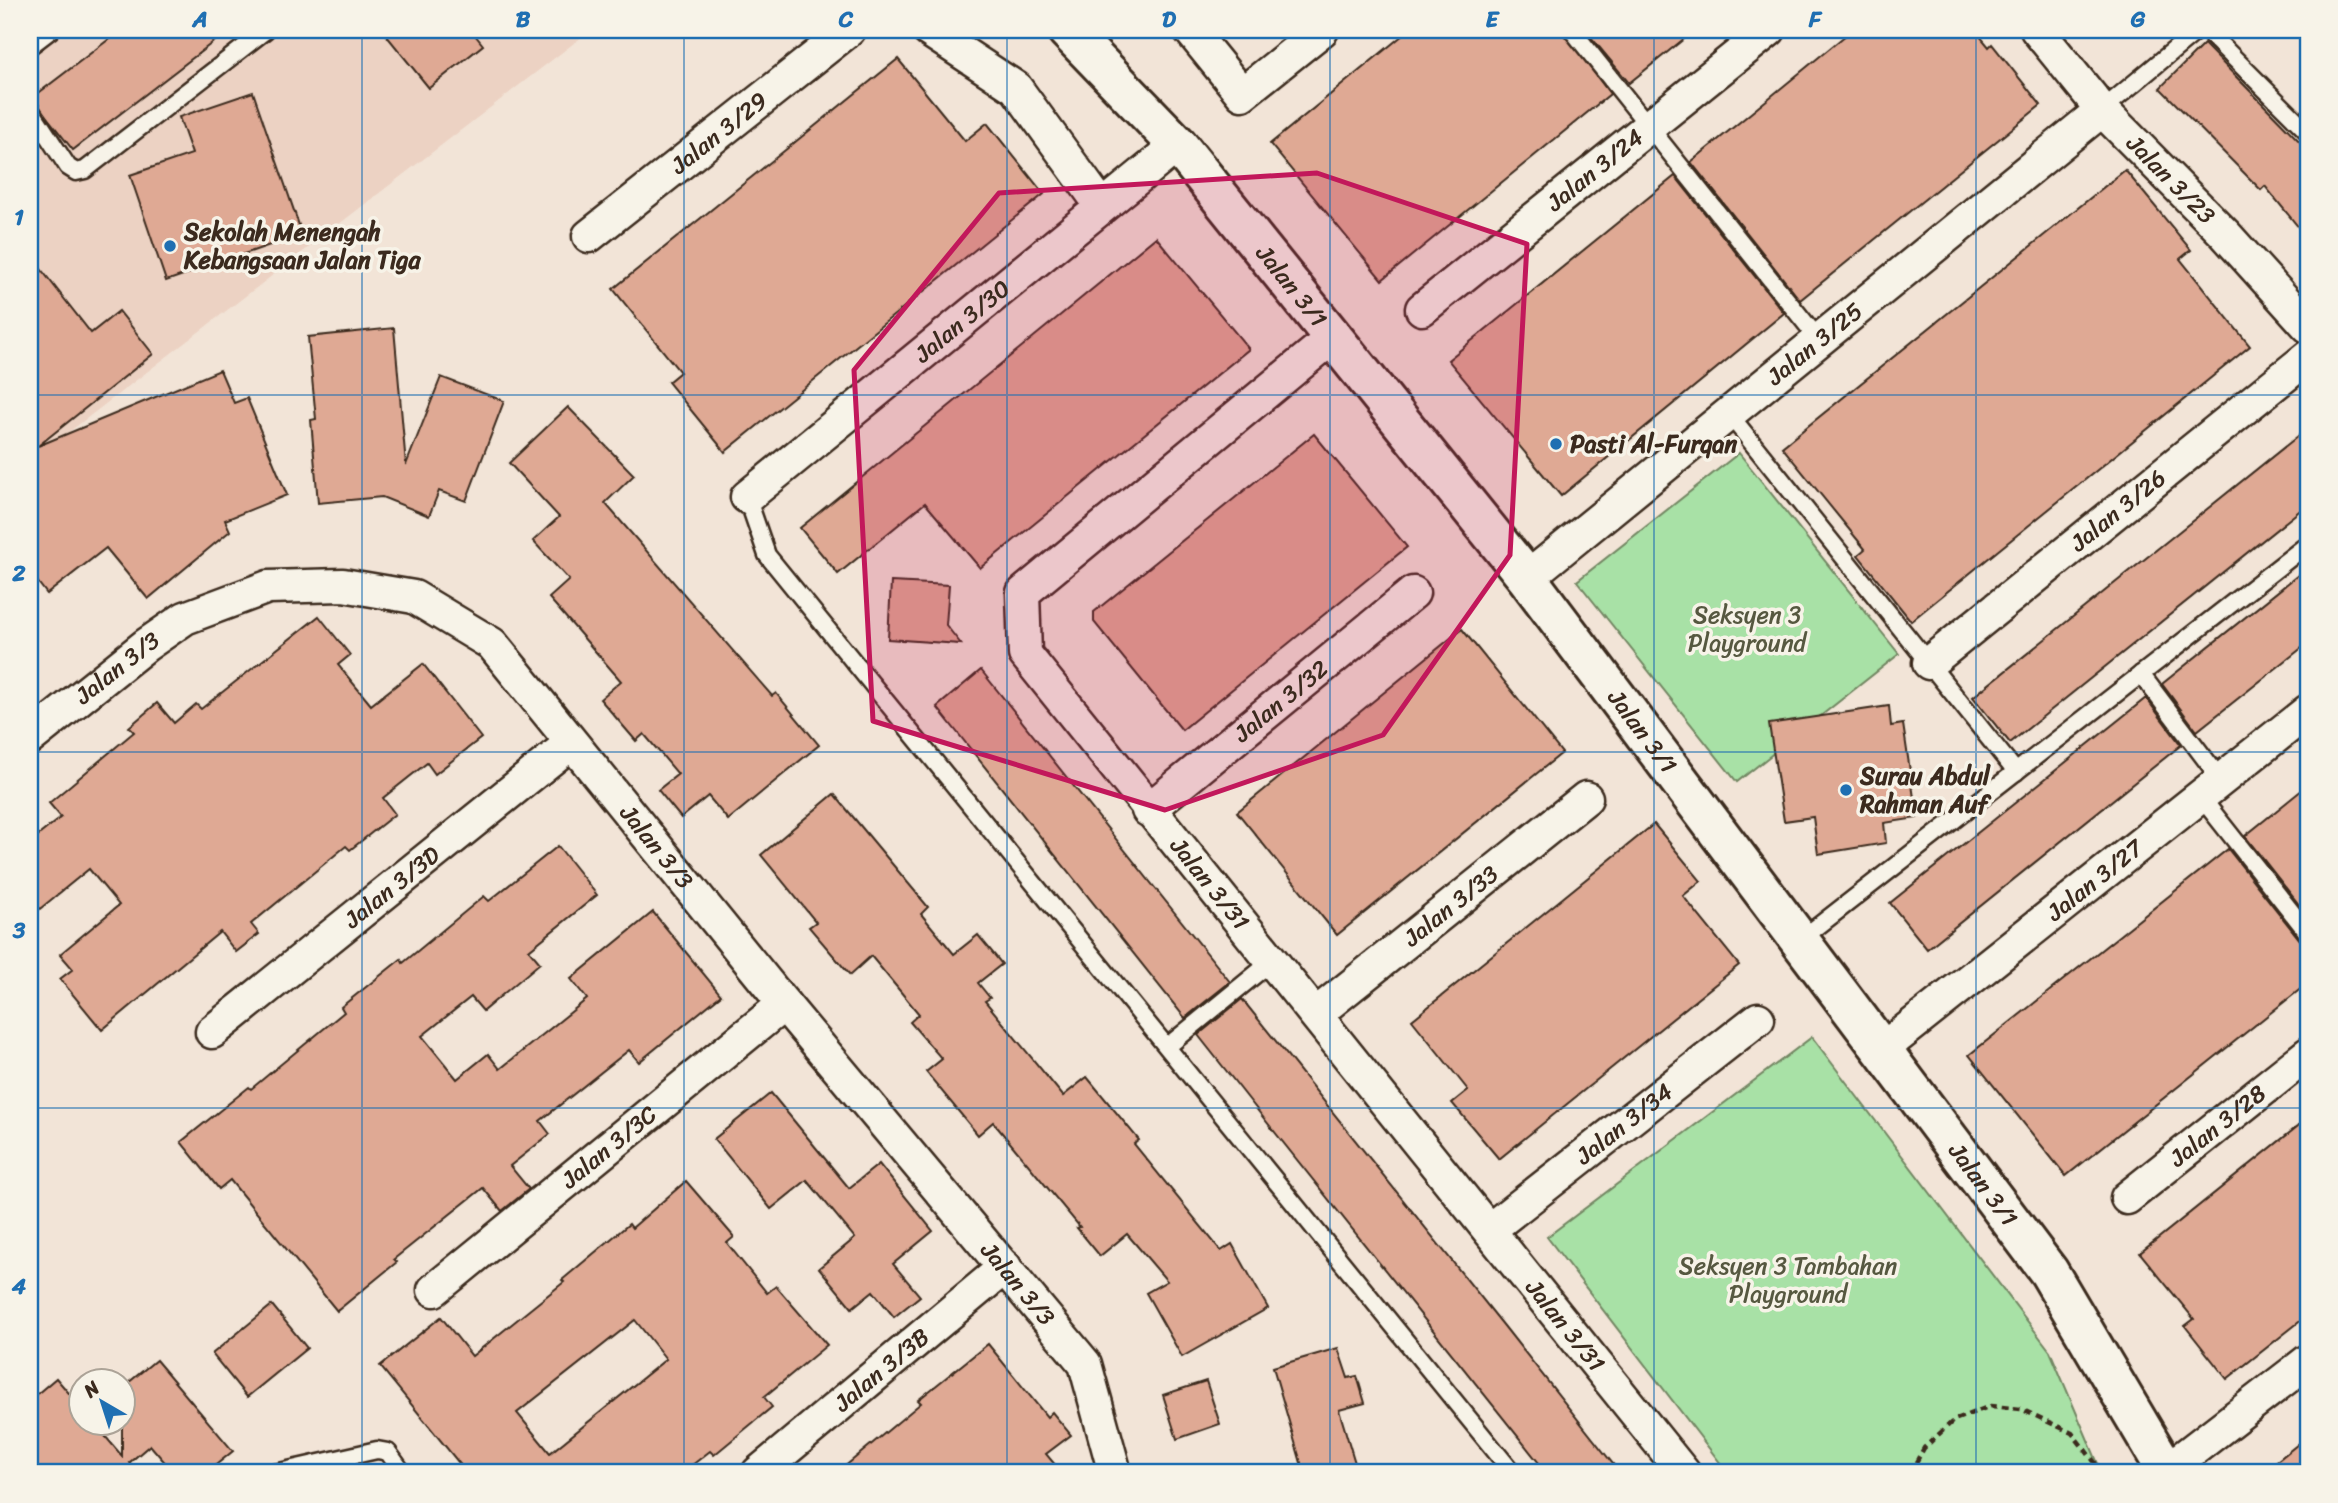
<svg xmlns="http://www.w3.org/2000/svg" width="2338" height="1503" font-family="Sriracha,sans-serif">
<style>
.built{fill:#ecd2c3}
.green{fill:#a8e1a6;stroke:#728662;stroke-width:2}
.building{fill:#dfa994;stroke:#3b2a1e;stroke-width:2;fill-rule:evenodd}
.lines{fill:none;stroke-linecap:round;stroke-linejoin:round}
.service-casing{stroke:#3b2a1e;stroke-width:21}
.minor-casing{stroke:#3b2a1e;stroke-width:37}
.tertiary-casing{stroke:#3b2a1e;stroke-width:44}
.path{stroke:#3b2a1e;stroke-width:4.5;stroke-dasharray:7 5;stroke-linecap:butt}
.service{stroke:#f7f3e8;stroke-width:16}
.minor{stroke:#f7f3e8;stroke-width:32}
.tertiary{stroke:#f7f3e8;stroke-width:38}
.marked{fill:#c2185b;fill-opacity:0.2;stroke:#c2185b;stroke-width:5;stroke-linejoin:round}
.grid{fill:none;stroke:#1f6fb2;stroke-width:2;stroke-opacity:0.55}
.poi-dot{fill:#1f6fb2;stroke:#f7f3e8;stroke-width:2.5}
.labels{text-anchor:middle;stroke-width:7;stroke-linejoin:round;paint-order:stroke}
.street-label{font-size:24px;fill:#3b2a1e;stroke:#f7f3e8}
.poi-label{font-size:24px;font-weight:bold;fill:#3b2a1e;stroke:#f7f3e8;text-anchor:start}
.park-label{font-size:24px;fill:#565840;stroke:#f7f3e8}
.neatline{fill:none;stroke:#1f6fb2;stroke-width:2.5}
.grid-label{font-size:23px;text-anchor:middle;font-weight:bold;fill:#1f6fb2}
</style>
<rect width="100%" height="100%" fill="#f2e4d7"/>
<filter id="ink" filterUnits="userSpaceOnUse"><feTurbulence type="fractalNoise" baseFrequency=".0143" numOctaves="2"/><feDisplacementMap in="SourceGraphic" scale="14" xChannelSelector="R" yChannelSelector="G"/><feConvolveMatrix kernelMatrix="1 2 1 2 8 2 1 2 1" color-interpolation-filters="sRGB"/></filter>
<g filter="url(#ink)">
<path class="built" d="M30,30H591L30,462Z"/>
<g class="green">
<path d="M1739,453L1899,654L1737,782L1577,581Z"/>
<path d="M1812,1037L2050,1351L2102,1473H1728L1547,1237Z"/>
</g>
<g class="building">
<path d="M121,30H229L73,150L32,98Z"/>
<path d="M382,30H471L483,45L429,88Z"/>
<path d="M1409,30H1562L1610,94L1382,280L1270,144Z"/>
<path d="M1585,30H1695L1629,83Z"/>
<path d="M1852,30H1975L1989,47L1992,44L2041,105L1800,300L1691,162Z"/>
<path d="M2204,44L2308,150V239L2265,186L2261,190L2160,88Z"/>
<path d="M898,59L965,141L987,123L1044,194L725,452L668,382L680,372L613,289Z"/>
<path d="M253,92L302,234L166,281L130,175L192,154L179,117Z"/>
<path d="M2125,170L2191,250L2180,259L2250,346L1911,621L1858,555L1865,549L1782,447Z"/>
<path d="M1675,176L1784,313L1561,496L1448,360Z"/>
<path d="M1156,237L1249,349L980,568L925,503L838,574L800,528Z"/>
<path d="M30,255L91,333L119,311L153,354L38,446L220,370L234,403L247,398L287,495L225,520L230,531L148,599L106,548L47,594L30,572Z"/>
<path d="M394,328L406,465L441,377L504,401L466,501L439,491L429,516L382,497L318,503L311,420L316,419L308,337Z"/>
<path d="M568,407L634,475L605,503L772,696L776,693L819,745L728,820L708,796L681,818L658,790L678,774L644,734L636,741L600,699L621,681L549,598L569,580L533,541L559,517L509,463Z"/>
<path d="M2308,428V504L2010,743L1973,697Z"/>
<path d="M1314,434L1407,547L1182,730L1094,622V612Z"/>
<path d="M2308,567V643L2197,731L2162,684Z"/>
<path d="M891,582L949,585L946,625L961,644L888,639Z"/>
<path d="M319,616L350,655L338,665L371,705L423,664L481,738L435,774L427,763L383,798L395,814L350,850L346,846L251,924L259,934L236,952L220,932L102,1030L60,979L73,969L60,954L119,905L89,869L30,917V842L61,817L49,803L134,732L129,727L157,703L174,723L196,704L201,709Z"/>
<path d="M1462,629L1562,753L1337,935L1237,812Z"/>
<path d="M981,670L1230,982L1185,1018L937,707Z"/>
<path d="M2146,698L2181,745L1927,949L1890,903Z"/>
<path d="M1889,706L1891,726L1903,724L1917,818L1884,823L1886,843L1818,854L1813,817L1784,821L1769,724Z"/>
<path d="M2308,785V916L2245,836Z"/>
<path d="M834,794L928,907L921,914L954,954L978,935L1002,964L978,983L990,998L985,1001L1063,1096L1087,1077L1139,1140L1134,1144L1221,1251L1232,1244L1268,1308L1182,1357L1146,1293L1167,1281L1127,1234L1100,1256L1077,1228L1080,1227L993,1122L978,1135L926,1072L942,1059L910,1022L919,1014L871,956L850,975L809,927L816,922L761,855Z"/>
<path d="M1654,824L1701,881L1683,896L1739,965L1499,1159L1452,1103L1468,1090L1412,1020Z"/>
<path d="M558,846L597,895L529,950L540,963L483,1011L471,997L422,1036L457,1079L488,1054L500,1069L587,999L571,979L653,912L721,995L639,1062L629,1050L540,1121L550,1134L510,1166L529,1189L502,1211L483,1188L394,1259L397,1262L337,1311L230,1180L219,1189L181,1142L249,1087L251,1089L344,1012L341,1007L401,959L403,963L484,896L489,901Z"/>
<path d="M2228,849L2300,940L2308,943V983L2066,1176L1969,1055Z"/>
<path d="M1242,999L1504,1326L1620,1473H1547L1258,1111L1198,1035Z"/>
<path d="M771,1093L849,1188L879,1164L933,1231L893,1264L920,1296L894,1317L873,1291L852,1308L819,1268L855,1238L807,1180L771,1209L714,1139Z"/>
<path d="M2308,1118V1315L2227,1379L2185,1326L2194,1319L2140,1253Z"/>
<path d="M686,1181L734,1237L727,1243L767,1293L776,1286L827,1345L764,1397L772,1407L714,1455L710,1451L682,1473H467L380,1366L441,1317L472,1356L564,1282L562,1280L629,1224L632,1228ZM635,1320L666,1359L550,1453L517,1413Z"/>
<path d="M272,1305L307,1348L247,1397L212,1354Z"/>
<path d="M988,1344L1047,1417L1052,1412L1071,1435L1046,1454L1062,1473H837L921,1403L918,1400Z"/>
<path d="M1338,1348L1348,1378L1357,1376L1365,1403L1339,1410L1358,1473H1304L1273,1367Z"/>
<path d="M156,1360L233,1451L206,1473H174L150,1445L129,1463L137,1473H30V1400L56,1378L80,1406V1423H94L122,1456V1388Z"/>
<path d="M1206,1381L1220,1424L1177,1439L1163,1395Z"/>
<path d="M2308,1436V1473H2262Z"/>
</g>
<g class="lines">
<defs>
<g id="service">
<path d="M1572,30L1819,340"/>
<path d="M2206,30L2308,132"/>
<path d="M30,46L51,30"/>
<path d="M30,109L68,167L76,172L85,170L266,30"/>
<path d="M2102,110L2198,30"/>
<path d="M1729,414L2016,772"/>
<path d="M747,497L767,555L1513,1473"/>
<path d="M2141,674L2221,780"/>
<path d="M2200,796L2308,933"/>
<path d="M1799,941L2308,544"/>
<path d="M1168,1046L1272,961"/>
<path d="M275,1473L377,1450L388,1452L403,1473"/>
</g>
<g id="minor">
<path d="M928,30L1016,88L1101,205"/>
<path d="M1190,30L1242,94L1322,30"/>
<path id="s1" d="M2037,30L2102,110L2225,234L2308,326"/>
<path id="s2" d="M589,236L849,30"/>
<path id="s3" d="M1422,309L1769,30"/>
<path id="s4" d="M1333,337L1023,593L1025,654L1684,1473"/>
<path id="s5" d="M747,497L1178,145"/>
<path id="s6" d="M1527,578L2102,110"/>
<path id="s7" d="M1929,663L2308,357"/>
<path id="s8" d="M30,738L146,645L185,618L268,587L343,585L414,597L492,644L784,1004L1085,1364L1115,1473"/>
<path id="s9" d="M1148,810L1413,593"/>
<path id="s10" d="M1316,1014L1586,798"/>
<path id="s11" d="M212,1032L570,744"/>
<path id="s12" d="M1881,1050L2308,711"/>
<path id="s13" d="M2127,1198L2308,1054"/>
<path id="s14" d="M1489,1230L1758,1019"/>
<path id="s15" d="M434,1290L784,1004"/>
<path d="M2167,1470L2308,1361"/>
<path id="s16" d="M758,1473L1005,1267"/>
</g>
<g id="tertiary">
<path id="s17" d="M1067,30L1178,145L1527,578L2049,1272L2168,1473"/>
</g>
</defs>
<use href="#service" class="service-casing"/>
<use href="#minor" class="minor-casing"/>
<use href="#tertiary" class="tertiary-casing"/>
<path class="path" d="M1910,1473L1924,1448L1954,1420L1991,1406L2021,1409L2072,1433L2103,1473"/>
<use href="#service" class="service"/>
<use href="#minor" class="minor"/>
<use href="#tertiary" class="tertiary"/>
</g>
</g>
<path class="marked" d="M1317,173L1527,244L1510,555L1383,735L1165,810L873,721L854,370L999,193Z"/>
<path class="grid" d="M362,30V1473M684,30V1473M1007,30V1473M1330,30V1473M1654,30V1473M1976,30V1473M30,395H2308M30,752H2308M30,1108H2308"/>
<g class="poi-dot">
<circle cx="170" cy="246" r="7"/>
<circle cx="1556" cy="444" r="7"/>
<circle cx="1846" cy="790" r="7"/>
</g>
<g class="labels">
<g class="street-label">
<text dy="8" stroke="none"><textPath href="#s2" startOffset="166">Jalan 3/29</textPath></text>
<text dy="8" stroke="none"><textPath href="#s3" startOffset="222">Jalan 3/24</textPath></text>
<text dy="8" stroke="none"><textPath href="#s1" startOffset="201">Jalan 3/23</textPath></text>
<text dy="8" stroke="none"><textPath href="#s17" startOffset="341">Jalan 3/1</textPath></text>
<text dy="8" stroke="none"><textPath href="#s5" startOffset="278">Jalan 3/30</textPath></text>
<text dy="8" stroke="none"><textPath href="#s6" startOffset="371">Jalan 3/25</textPath></text>
<text dy="8" stroke="none"><textPath href="#s7" startOffset="243">Jalan 3/26</textPath></text>
<text dy="8" stroke="none"><textPath href="#s8" startOffset="112">Jalan 3/3</textPath></text>
<text dy="8" stroke="none"><textPath href="#s9" startOffset="172">Jalan 3/32</textPath></text>
<text dy="8" stroke="none"><textPath href="#s17" startOffset="908">Jalan 3/1</textPath></text>
<text dy="8" stroke="none"><textPath href="#s8" startOffset="784">Jalan 3/3</textPath></text>
<text dy="8" stroke="none"><textPath href="#s12" startOffset="273">Jalan 3/27</textPath></text>
<text dy="8" stroke="none"><textPath href="#s4" startOffset="758">Jalan 3/31</textPath></text>
<text dy="8" stroke="none"><textPath href="#s11" startOffset="231">Jalan 3/3D</textPath></text>
<text dy="8" stroke="none"><textPath href="#s10" startOffset="173">Jalan 3/33</textPath></text>
<text dy="8" stroke="none"><textPath href="#s14" startOffset="172">Jalan 3/34</textPath></text>
<text dy="8" stroke="none"><textPath href="#s13" startOffset="116">Jalan 3/28</textPath></text>
<text dy="8" stroke="none"><textPath href="#s15" startOffset="226">Jalan 3/3C</textPath></text>
<text dy="8" stroke="none"><textPath href="#s17" startOffset="1475">Jalan 3/1</textPath></text>
<text dy="8" stroke="none"><textPath href="#s8" startOffset="1351">Jalan 3/3</textPath></text>
<text dy="8" stroke="none"><textPath href="#s4" startOffset="1325">Jalan 3/31</textPath></text>
<text dy="8" stroke="none"><textPath href="#s16" startOffset="161">Jalan 3/3B</textPath></text>
</g>
<g class="poi-label">
<text x="184" y="240">Sekolah Menengah<tspan x="184" dy="28">Kebangsaan Jalan Tiga</tspan></text>
<text x="1570" y="452">Pasti Al-Furqan</text>
<text x="1860" y="784">Surau Abdul<tspan x="1860" dy="28">Rahman Auf</tspan></text>
</g>
<g class="park-label">
<text x="1747" y="623">Seksyen 3<tspan x="1747" dy="28">Playground</tspan></text>
<text x="1788" y="1274">Seksyen 3 Tambahan<tspan x="1788" dy="28">Playground</tspan></text>
</g>
</g>
<rect width="2338" height="1503" fill="none" stroke="#f7f3e8" stroke-width="77"/>
<g transform="translate(102 1402) rotate(321)"><circle r="33" fill="#f7f3e8" stroke="#aca397" stroke-width="2"/>
<path d="M0-5L12 26L0 18L-12 26Z" fill="#1f6fb2"/>
<text y="-10" font-size="19" font-weight="bold" text-anchor="middle" fill="#3b2a1e">N</text>
</g>
<rect x="38" y="38" width="2262" height="1426" class="neatline"/>
<g class="grid-label">
<text x="200" y="27">A</text>
<text x="523" y="27">B</text>
<text x="846" y="27">C</text>
<text x="1169" y="27">D</text>
<text x="1492" y="27">E</text>
<text x="1815" y="27">F</text>
<text x="2138" y="27">G</text>
<text x="19" y="225">1</text>
<text x="19" y="581">2</text>
<text x="19" y="938">3</text>
<text x="19" y="1294">4</text>
</g>
</svg>
